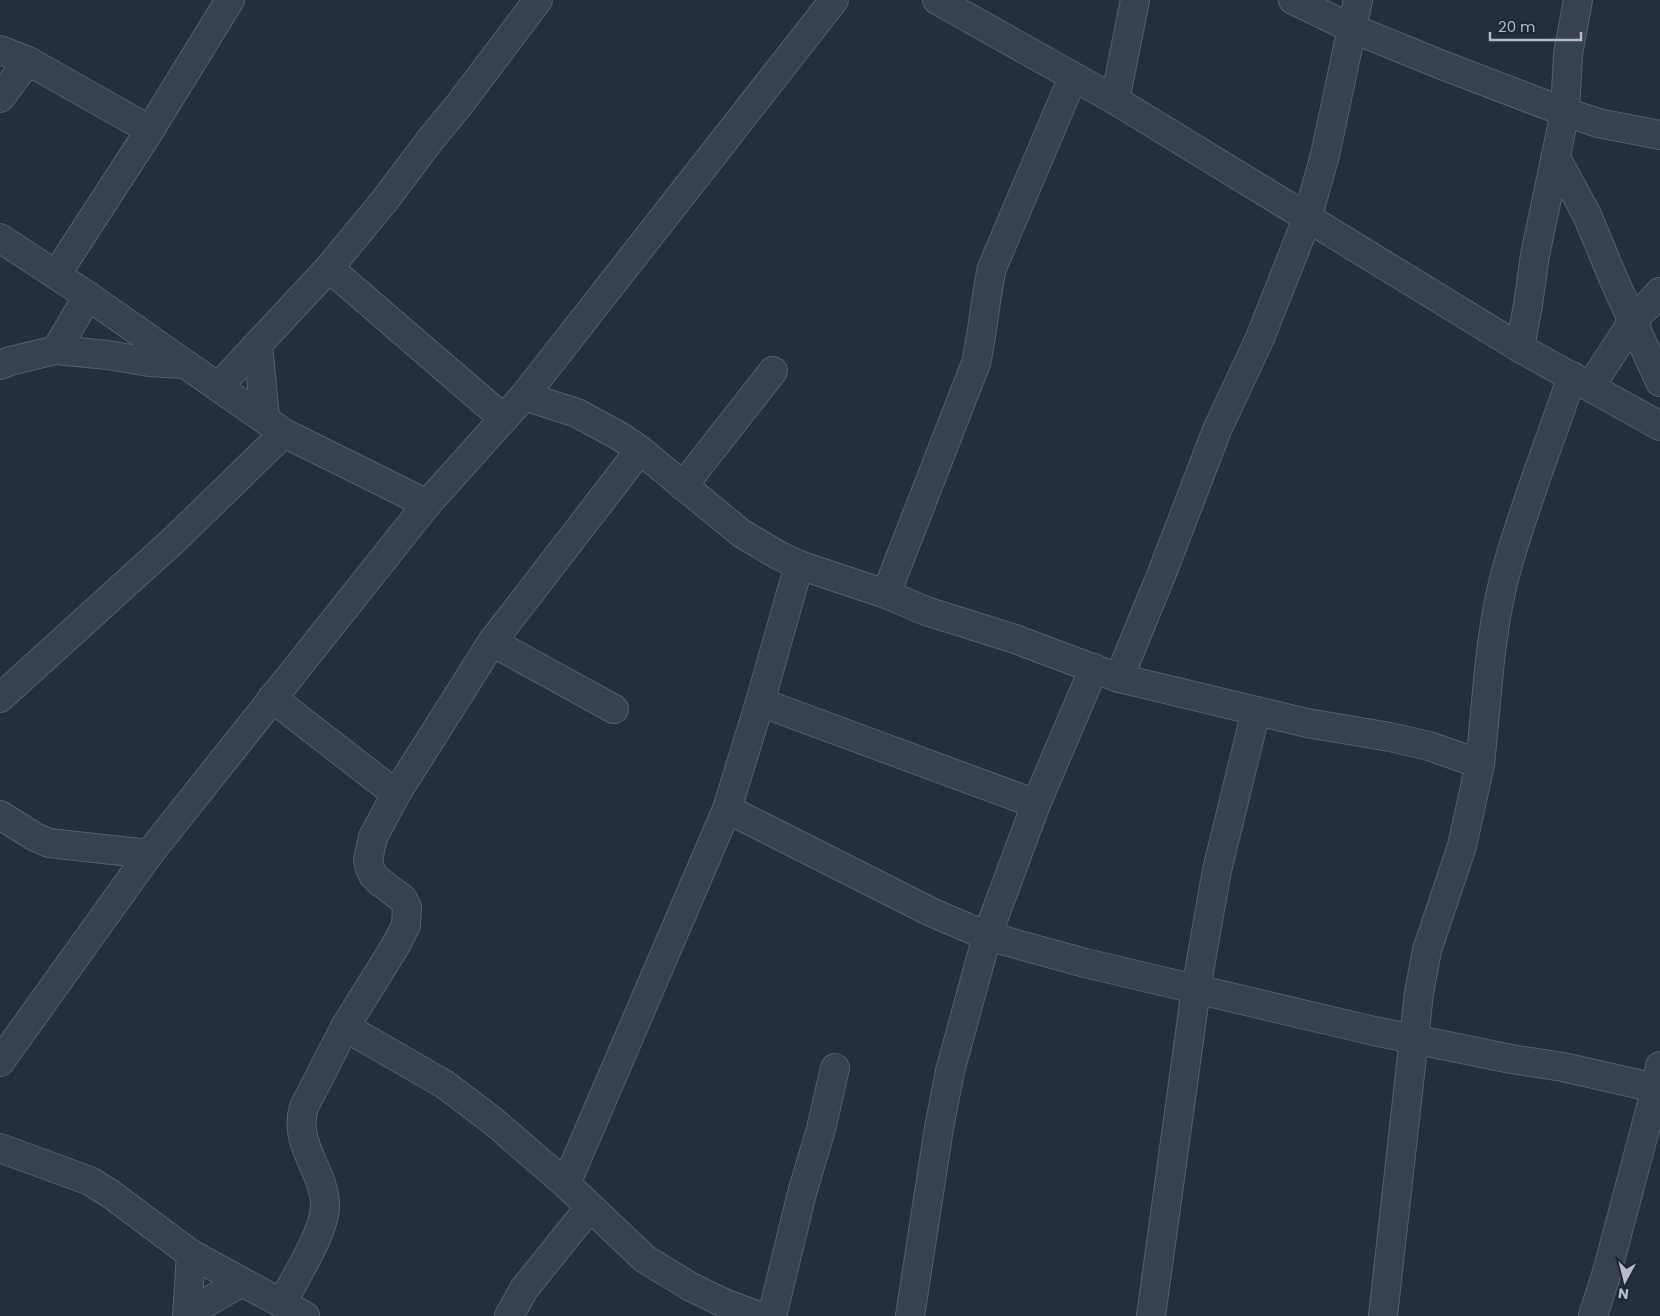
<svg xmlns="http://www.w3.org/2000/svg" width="1660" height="1316" font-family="Poppins,sans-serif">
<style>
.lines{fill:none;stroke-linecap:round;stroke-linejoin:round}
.minor-casing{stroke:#565f6c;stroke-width:30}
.minor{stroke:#38414e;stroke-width:28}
</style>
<rect width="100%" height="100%" fill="#242f3e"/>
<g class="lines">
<defs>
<g id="minor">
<path d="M937,0L1115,100L1520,348L1660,426"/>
<path d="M1293,0L1351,28L1442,65L1565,112L1598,123L1660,135"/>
<path d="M0,50L28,61L150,130"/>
<path d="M0,98L28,61"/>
<path d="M1115,100L1135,0"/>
<path d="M1556,158L1587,215L1614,280L1660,382"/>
<path d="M0,238L88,296L284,433L427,504"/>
<path d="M329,268L504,419"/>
<path d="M56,275L150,130L230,0"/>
<path d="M258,344L265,419"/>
<path d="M1520,348L1528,305L1535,255L1565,112L1568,54L1578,0"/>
<path d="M56,350L88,296"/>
<path d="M0,365L10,361L56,350L108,355L149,362L185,364"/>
<path d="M219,386L329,268L385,200L431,139L459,105L538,0"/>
<path d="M1590,387L1633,321L1660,292"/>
<path d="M524,396L577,413L621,437L640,450L741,533L778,555L799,565L886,594L926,611L1015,639L1119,678L1307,723L1390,737L1429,746L1480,764L1462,846L1427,950L1419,993L1383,1316"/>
<path d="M683,486L773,371"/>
<path d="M886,594L976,363C983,332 985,299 992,268L1073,77"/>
<path d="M492,642L614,709"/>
<path d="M1119,678L1162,573L1217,430L1260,338L1307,219L1325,155L1358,0"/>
<path d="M0,698L175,539L284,433"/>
<path d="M272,698L396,794"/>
<path d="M760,702L1036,804"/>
<path d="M1480,764C1487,702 1489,636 1505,575C1523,508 1550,442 1572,376"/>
<path d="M727,809L931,912L987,936L1085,963L1374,1031L1511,1059L1563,1067L1660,1089"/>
<path d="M0,815L35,837L49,843L149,854"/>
<path d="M345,1027L444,1084L493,1121L566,1184L645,1259L691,1287L724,1303L759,1316"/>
<path d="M0,1062L149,854L427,504L524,396L834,0"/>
<path d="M0,1148L90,1181L112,1195L191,1254L305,1316"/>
<path d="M566,1184L727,809L760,702L799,565"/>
<path d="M282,1303C294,1280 323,1234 325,1209C327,1173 292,1145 304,1107L345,1027L396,945L406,925L407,907L403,899L379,881L373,875L370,868L368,860L373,837L396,794L492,642L640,450"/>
<path d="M188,1313L242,1282"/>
<path d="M187,1316L191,1254"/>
<path d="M509,1316L524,1289L590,1207"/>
<path d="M772,1316L802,1193L821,1129L835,1068"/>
<path d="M910,1316L939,1128L950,1071L987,936L1036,804L1094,668"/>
<path d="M1151,1316L1196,989L1217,870L1256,711"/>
<path d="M1593,1316L1607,1272L1656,1088L1660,1066"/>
</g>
</defs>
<use href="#minor" class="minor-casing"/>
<use href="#minor" class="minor"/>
</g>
<g transform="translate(1625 1281) rotate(187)" stroke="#1d2633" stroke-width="4" paint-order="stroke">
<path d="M0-4L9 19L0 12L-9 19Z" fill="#b4bcc9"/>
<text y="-8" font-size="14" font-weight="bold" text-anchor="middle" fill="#b4bcc9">N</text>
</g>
<path d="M1490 32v8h91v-8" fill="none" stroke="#b4bcc9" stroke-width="2.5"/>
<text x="1498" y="32" font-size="15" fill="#b4bcc9" stroke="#1d2633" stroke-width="4" paint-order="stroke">20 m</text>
</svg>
